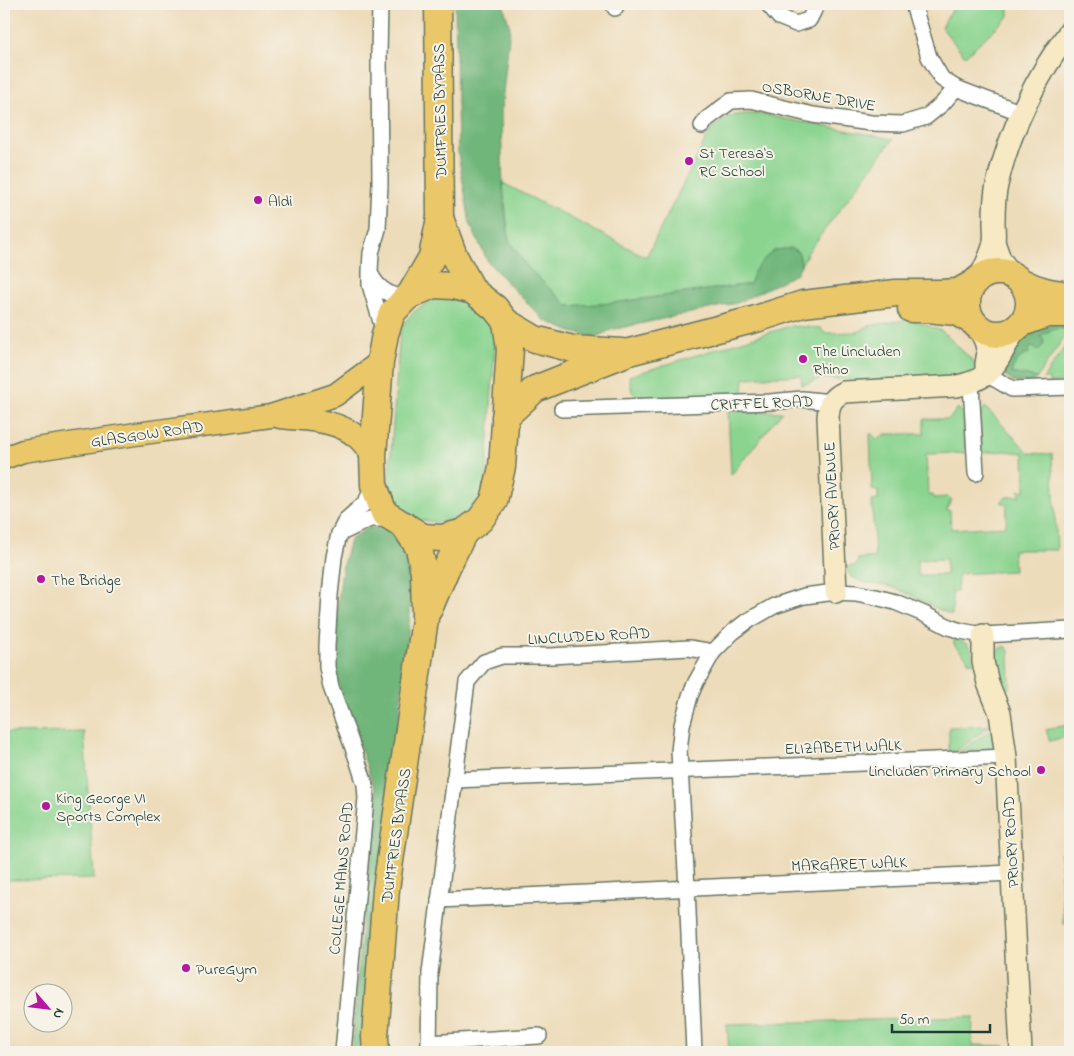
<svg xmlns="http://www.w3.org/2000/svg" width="1074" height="1056" font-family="'Indie Flower',sans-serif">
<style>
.green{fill:#8bd490;stroke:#558862;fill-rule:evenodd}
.forest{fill:#70b67a;stroke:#487a57}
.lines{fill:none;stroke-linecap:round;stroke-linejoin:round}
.street-casing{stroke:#677563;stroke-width:18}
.secondary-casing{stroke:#677563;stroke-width:24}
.primary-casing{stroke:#677563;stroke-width:25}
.highway-casing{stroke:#677563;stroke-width:29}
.street{stroke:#fff;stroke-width:15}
.secondary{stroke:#f7e9c3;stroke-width:21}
.primary{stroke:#eac769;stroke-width:22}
.highway{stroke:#eac769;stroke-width:26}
.poi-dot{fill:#b5179e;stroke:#f7f3e8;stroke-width:2}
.labels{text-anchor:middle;stroke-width:4;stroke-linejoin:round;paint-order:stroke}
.street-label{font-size:16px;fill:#1f3d34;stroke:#f7f3e8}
.poi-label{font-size:16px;fill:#1f3d34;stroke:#f7f3e8;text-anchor:start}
</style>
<rect width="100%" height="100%" fill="#f7f3e8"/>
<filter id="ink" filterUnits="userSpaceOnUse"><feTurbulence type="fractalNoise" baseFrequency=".02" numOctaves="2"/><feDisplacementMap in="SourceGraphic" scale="10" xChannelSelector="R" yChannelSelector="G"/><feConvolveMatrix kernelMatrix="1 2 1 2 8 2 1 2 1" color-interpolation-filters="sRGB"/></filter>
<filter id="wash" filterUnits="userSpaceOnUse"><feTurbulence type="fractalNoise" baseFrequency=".0096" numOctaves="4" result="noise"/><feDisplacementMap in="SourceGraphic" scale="20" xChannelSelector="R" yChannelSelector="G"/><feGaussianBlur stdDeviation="1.12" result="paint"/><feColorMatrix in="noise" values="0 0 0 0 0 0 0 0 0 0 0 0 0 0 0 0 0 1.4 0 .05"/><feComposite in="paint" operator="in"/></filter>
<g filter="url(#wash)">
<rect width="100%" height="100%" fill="#eddcba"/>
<g class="green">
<path d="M956,4H1009V16L965,56L941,27Z"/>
<path d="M746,114H759L893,139L808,252L796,274L750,284L613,303L568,306L528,268L509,241L503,183L646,257L710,131L728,116Z"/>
<path d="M441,298C468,299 495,314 495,344L486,481C469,538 397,534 389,478L400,331C408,313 423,303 441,298Z"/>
<path d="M911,319L942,331L977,365L973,372L959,377L863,381L823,378L802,385L801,375L744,378L743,393L641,400L632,392L629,376L790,326L821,328L824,333L858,332L868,326Z"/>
<path d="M1058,328L1066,330L1070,328L1037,378L1011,373L1013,367L1022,355L1033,346L1045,332Z"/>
<path d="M1070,339V382L1049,383V379H1043Z"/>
<path d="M985,407L1029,453L1052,454L1057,550H1013L1014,571L958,574L957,592H952V615C931,607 912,594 892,587C880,584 865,585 854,578C849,575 847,572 845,567L857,565L858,559L875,557L872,501L878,500V491L872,490L870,434L871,433L877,439L886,434H924V419H949L958,408L962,412L963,417L965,453L926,454L928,495H933L934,498L948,497L952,500L946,510L950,511L951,529L1006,526L1007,505L1001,502L1006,497L1020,496L1019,490L1025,491L1024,453L1005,451L982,453C981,438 976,420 985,407ZM946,559V575H917V560Z"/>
<path d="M728,410L782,412L731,475Z"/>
<path d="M954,640C969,641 973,649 973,663L968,661L967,658L955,646L954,644Z"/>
<path d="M1006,646L1009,651L1010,687L1008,689H1007C997,677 981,653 1006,646Z"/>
<path d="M1070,724V736L1050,741L1046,730Z"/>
<path d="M990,726L955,752H949V727Z"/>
<path d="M991,730L994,745L989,750L959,752Z"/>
<path d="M84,732L94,879L4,880V733Z"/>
<path d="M1070,852V924H1063L1060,853Z"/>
<path d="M973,1017L972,1045L1005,1046L1006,1052H729L727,1024Z"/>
</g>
<g class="forest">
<path d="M455,4H503L510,28L501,112L503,195L509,241L528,268L568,306L613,303L750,284L755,270L765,258L775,250L792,248L799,253L801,265L796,274L737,303L611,330L596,337L571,332L544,320L517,293L488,262L470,224L458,153Z"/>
<path d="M1070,320V328C1065,330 1063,328 1057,329C1051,330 1045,332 1040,337L1043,339L1044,344L1041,348L1037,350L1033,347L1030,348L1028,354C1019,356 1013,365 1011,373L1037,378L1033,383L1012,382L1005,375L1004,367L1025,332Z"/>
<path d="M381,527L401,538L410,557L414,577L363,1052H351L364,902L376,793L337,680L334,649L339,592L343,564L350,540L367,528Z"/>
</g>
</g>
<g filter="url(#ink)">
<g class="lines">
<defs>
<g id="street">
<path d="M380,4L379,55L380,184L378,229L371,253L370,271V285L384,332"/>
<path d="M768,4L779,17L796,24L809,20L815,8L816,4"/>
<path d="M913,4L929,57L942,79L956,88L1022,113"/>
<path d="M615,8L617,4"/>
<path d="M702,126L707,119L731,101L751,100L813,115L871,123L903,124L926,117L942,104L956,88"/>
<path d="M371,275C379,290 389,295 405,299"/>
<path d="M986,375L997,380L1012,389L1070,387"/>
<path d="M971,384L976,473"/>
<path d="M562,409L770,402L802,399L831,402"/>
<path d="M339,534L370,519H392"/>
<path d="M454,780L1006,757"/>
<path d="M439,900L1011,873"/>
<path d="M429,1043L539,1036"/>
<path d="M343,1052L366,798L365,784L357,759L331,687L327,667V646L330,595L334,557L339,534L346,520L366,502L374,485"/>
<path d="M429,1052L430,973L467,682L484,662L502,656H551L689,648L713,652"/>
<path d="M694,1052L687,888L679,751L682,725L690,696L696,682L713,652L733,632L746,622L774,606L804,596L836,592L856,593L876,597L895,602L924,614L949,627L961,631L983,635L1070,630"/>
</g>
<g id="secondary">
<path d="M994,242L1000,259L1011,274"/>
<path d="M980,277C985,266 992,254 994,242C995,236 994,229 994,223C994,211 994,197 997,185C1009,131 1037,75 1070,31"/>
<path d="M979,328L985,341L988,352L986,364V375"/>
<path d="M836,592L828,417C829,404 831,398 844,392L957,386C998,378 996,359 1016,329"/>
<path d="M983,635V662L988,683L1000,713L1006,757L1021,1052"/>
</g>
<g id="primary">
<path d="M280,417C306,420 338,419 358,438C364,443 368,450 373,456"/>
<path d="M4,458L23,451L136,434L271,416L335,395L380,362"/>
</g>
<g id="highway">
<path d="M440,218L454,256L473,291"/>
<circle cx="998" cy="303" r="31"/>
<path d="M1022,282C1039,291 1052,293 1070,295"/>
<path d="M433,285L453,286L473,291L495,308L506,322L510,349L502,467L494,501L480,520L464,532L442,538L423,537L384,513L374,485L373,456L380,362L385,334L392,313L405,299L410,295Z"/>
<path d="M410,295L432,257L440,218L438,4"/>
<path d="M911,309H928L956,312L972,321"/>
<path d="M506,322L535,339L573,349L622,352"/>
<path d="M1022,323L1047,314H1070"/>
<path d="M505,417L535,389L629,352L756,319L803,304L896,293H941L958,292L974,283"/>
<path d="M429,609L446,569L464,532"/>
<path d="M376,1052L375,1037L386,889L425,619L424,573L419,548L404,525"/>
</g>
</defs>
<use href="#street" class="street-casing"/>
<use href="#secondary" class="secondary-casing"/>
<use href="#primary" class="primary-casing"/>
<use href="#highway" class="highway-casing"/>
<use href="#street" class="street"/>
<use href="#secondary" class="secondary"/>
<use href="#primary" class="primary"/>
<use href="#highway" class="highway"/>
</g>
</g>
<g class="poi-dot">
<circle cx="689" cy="161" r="5"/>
<circle cx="258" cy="200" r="5"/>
<circle cx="803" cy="359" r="5"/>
<circle cx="41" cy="579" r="5"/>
<circle cx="1041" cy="770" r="5"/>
<circle cx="46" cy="806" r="5"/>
<circle cx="186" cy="968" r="5"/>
</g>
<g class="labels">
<g class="street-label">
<text transform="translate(819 95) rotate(10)" y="6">OSBORNE DRIVE</text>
<text transform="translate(439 111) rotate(-91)" y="6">DUMFRIES BYPASS</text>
<text transform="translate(762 402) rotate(-2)" y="6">CRIFFEL ROAD</text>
<text transform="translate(147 433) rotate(-8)" y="6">GLASGOW ROAD</text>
<text transform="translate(831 496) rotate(-93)" y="6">PRIORY AVENUE</text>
<text transform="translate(589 635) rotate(-3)" y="6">LINCLUDEN ROAD</text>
<text transform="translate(843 746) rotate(-2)" y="6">ELIZABETH WALK</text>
<text transform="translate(395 835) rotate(-82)" y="6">DUMFRIES BYPASS</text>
<text transform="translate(1010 842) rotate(-93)" y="6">PRIORY ROAD</text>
<text transform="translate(849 863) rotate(-2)" y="6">MARGARET WALK</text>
<text transform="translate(340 878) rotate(-85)" y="6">COLLEGE MAINS ROAD</text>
</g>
<g class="poi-label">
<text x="699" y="158">St Teresa's<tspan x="699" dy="18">RC School</tspan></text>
<text x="268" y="206">Aldi</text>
<text x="813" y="356">The Lincluden<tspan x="813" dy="18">Rhino</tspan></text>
<text x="51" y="585">The Bridge</text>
<text x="1031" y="776" text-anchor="end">Lincluden Primary School</text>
<text x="56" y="803">King George VI<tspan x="56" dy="18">Sports Complex</tspan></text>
<text x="196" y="974">PureGym</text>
</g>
</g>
<rect width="1074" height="1056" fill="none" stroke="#f7f3e8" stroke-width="20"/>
<g transform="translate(48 1008) rotate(118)"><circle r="24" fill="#f7f3e8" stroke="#a1aaa0"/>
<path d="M0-4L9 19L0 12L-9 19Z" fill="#b5179e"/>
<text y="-8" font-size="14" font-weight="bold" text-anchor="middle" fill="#1f3d34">N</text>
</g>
<path d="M892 1024v8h98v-8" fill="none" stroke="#1f3d34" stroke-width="2.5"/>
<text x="899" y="1024" font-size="15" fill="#1f3d34" stroke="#f7f3e8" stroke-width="4" paint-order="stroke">50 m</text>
</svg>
